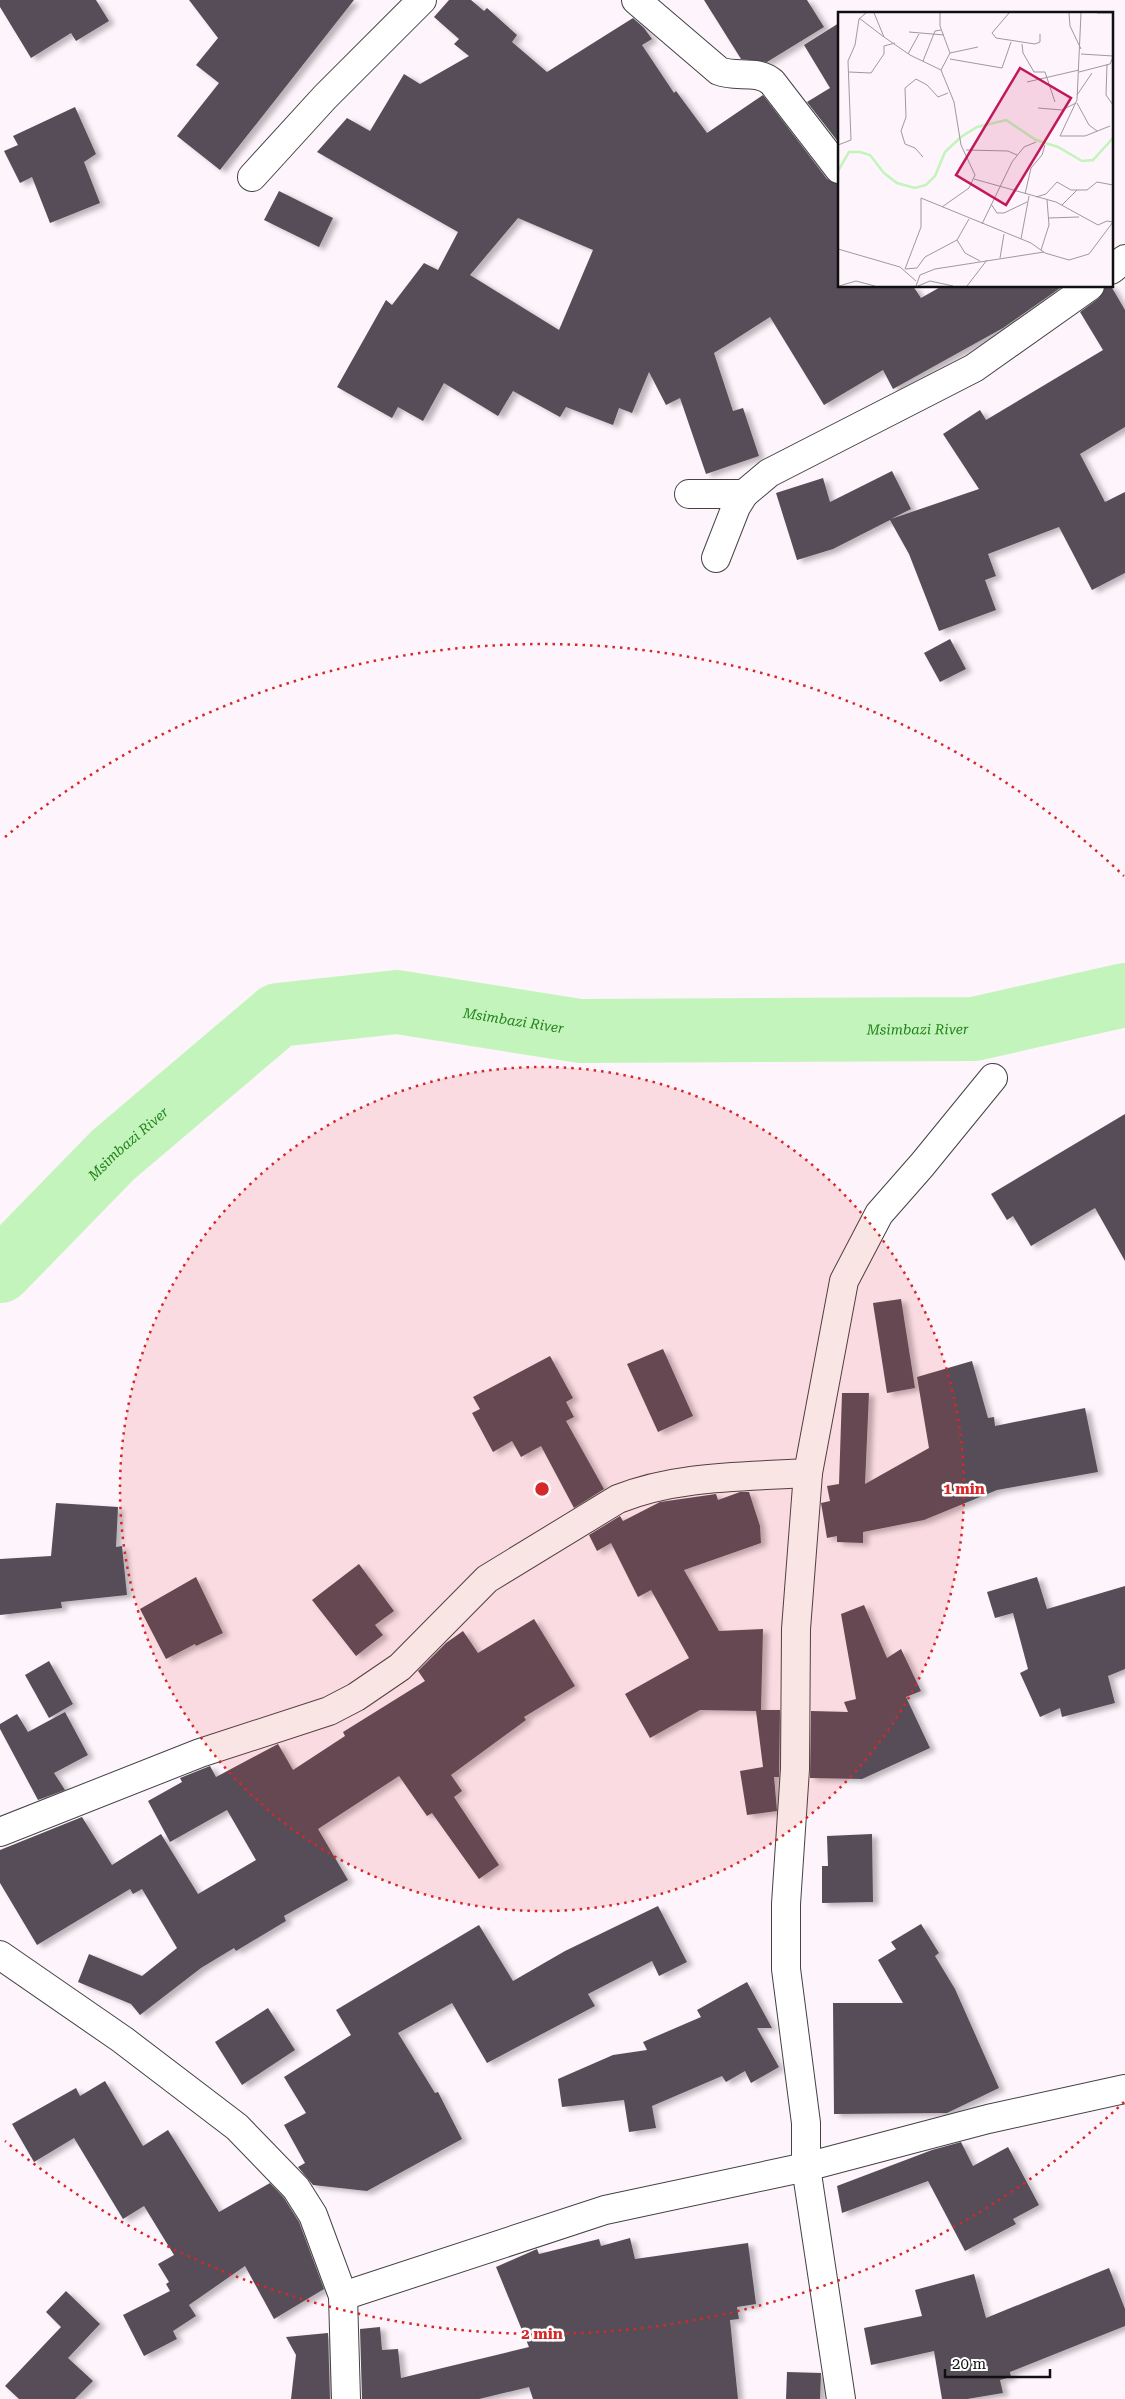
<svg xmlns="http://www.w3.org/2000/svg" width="1125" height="2399" font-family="'Roboto Serif',serif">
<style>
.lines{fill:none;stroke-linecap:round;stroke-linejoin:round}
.river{stroke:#c3f4bb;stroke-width:64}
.building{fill:#574d59;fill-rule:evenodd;filter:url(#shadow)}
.minor-casing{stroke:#434343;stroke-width:30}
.minor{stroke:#fff;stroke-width:28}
.ring{fill:none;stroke:#d62828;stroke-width:2.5;stroke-dasharray:2.5 5}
.labels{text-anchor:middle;stroke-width:5;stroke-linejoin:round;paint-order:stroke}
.water-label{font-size:14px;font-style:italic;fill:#23821b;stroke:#fff}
.inset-river{fill:none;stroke:#c3f4bb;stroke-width:2.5}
.inset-road{fill:none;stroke:#9f999d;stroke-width:1}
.view{fill:#c2185b;fill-opacity:0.15;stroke:#c2185b;stroke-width:2.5}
.inset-edge{fill:none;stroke:#101010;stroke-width:2.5}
.centre{fill:#d62828;stroke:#fff;stroke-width:2.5}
.ring-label{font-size:15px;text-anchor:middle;font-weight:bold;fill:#d62828;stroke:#fff;stroke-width:5;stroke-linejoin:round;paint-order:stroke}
</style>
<defs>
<filter id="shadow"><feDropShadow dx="5.5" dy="3" stdDeviation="2.5" flood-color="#0004"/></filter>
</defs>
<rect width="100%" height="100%" fill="#fef4fb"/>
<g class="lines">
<path class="river" id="s1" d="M0,1271L113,1155L278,1015L397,1002L580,1031L974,1029L1125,995"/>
</g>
<g class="building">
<path d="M0,0H96L109,21L76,41L71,33L31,58L0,7Z"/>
<path d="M189,0H354L220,170L177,136L219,83L196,65L218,38Z"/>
<path d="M449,0H471L484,11L487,8L517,35L512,42L547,72L633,18L644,28L652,39L642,45L674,93L676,91L707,133L763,95L827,179L839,184V286H913L921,298L942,286H1063L1003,328L893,389L883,370L824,405L770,317L714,353L733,411L743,408L759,456L706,474L680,398L666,405L649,372L632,413L619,408L613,425L566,407L560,417L513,391L498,416L444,383L423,421L398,407L392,418L337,387L386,300L392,305L424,263L438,270L458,232L317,152L347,118L370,131L404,74L420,84L469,56L454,44L459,39L434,17ZM518,218L593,250L559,330L470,275Z"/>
<path d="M704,0H807L824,27L767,62L741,59Z"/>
<path d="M839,23V143L807,102L830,88L804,45Z"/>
<path d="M75,107L96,154L84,162L100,203L50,223L32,177L20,183L4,151L18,145L13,136Z"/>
<path d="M279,191L333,218L319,247L264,220Z"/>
<path d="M1105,286H1111L1125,310V427L1080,454L1105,502L1125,492V573L1092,590L1059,527L988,554L996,576L985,580L996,610L939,631L909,554L890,520L833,549L797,560L776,493L823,478L830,502L892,471L911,509L891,519L979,489L943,434L980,410L986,420L1103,350L1080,312L1099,298Z"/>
<path d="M950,639L966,669L940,682L924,653Z"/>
<path d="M1125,1114V1261L1095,1208L1031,1246L1013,1216L1007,1220L991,1194Z"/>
<path d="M901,1299L915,1388L887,1393L873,1303Z"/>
<path d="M663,1349L693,1416L658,1432L627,1364Z"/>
<path d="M550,1356L573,1398L566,1402L574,1417L566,1421L604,1489L574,1508L541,1446L521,1457L512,1441L493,1452L472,1413L480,1409L473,1397Z"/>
<path d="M972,1361L988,1418L994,1417L995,1426L1085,1408L1098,1472L997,1490L924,1520L863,1532V1543L837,1542V1536L827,1538L821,1503L830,1501L827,1486L839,1484L842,1393H869L865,1484L929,1448L917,1377Z"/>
<path d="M740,1492H749L760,1526L761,1543L684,1570L719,1631L763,1629L761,1710H780L779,1777H774L777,1811L747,1815L740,1771L763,1767L756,1711L700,1710L650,1738L625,1694L689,1658L651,1590L638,1597L611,1543L597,1551L589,1535L620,1516L623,1521L660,1502L716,1494L718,1500Z"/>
<path d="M56,1503L118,1507L116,1547L122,1546L127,1595L61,1602L62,1608L0,1615V1559L51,1556Z"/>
<path d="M359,1564L394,1611L375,1625L383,1635L356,1656L312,1600Z"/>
<path d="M196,1577L223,1633L196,1646L195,1644L166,1659L140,1609Z"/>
<path d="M1037,1577L1047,1609L1125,1586V1669L1108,1676L1115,1703L1062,1717L1060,1708L1040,1717L1020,1673L1028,1669L1013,1613L995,1618L987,1592Z"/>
<path d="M864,1605L887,1658L901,1649L921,1691L906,1697L930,1748L862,1779L810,1778L811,1711L848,1712L844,1702L856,1699L841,1614Z"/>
<path d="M534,1619L575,1686L524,1717L526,1720L451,1775L462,1791L454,1797L499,1865L479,1879L432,1813L427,1816L399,1776L318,1829L348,1880L284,1916L286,1921L236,1951L234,1948L201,1968L140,2015L131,2004L78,1982L89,1954L142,1976L177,1948L142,1889L133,1894L130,1889L37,1945L0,1883V1850L82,1817L112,1865L161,1834L198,1894L256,1860L227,1810L170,1842L148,1801L182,1782L180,1778L210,1766L216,1777L278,1744L293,1770L345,1736L343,1732L425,1681L418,1671L446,1643L463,1631L478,1653Z"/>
<path d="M49,1661L73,1704L49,1718L25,1675Z"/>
<path d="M65,1712L88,1755L54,1773L65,1790L38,1800L0,1729V1724L17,1714L28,1732Z"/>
<path d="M872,1834L873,1902L822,1903V1866H828L827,1836Z"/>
<path d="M658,1906L687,1962L659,1976L652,1961L588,1994L595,2006L487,2063L452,2003L398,2033L435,2093L438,2092L462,2139L367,2191L313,2185L298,2167L305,2163L284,2125L306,2113L284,2077L351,2035L336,2010L479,1925L513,1981L565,1951Z"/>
<path d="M921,1924L939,1953L935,1956L955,1989L999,2088L947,2113L834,2114L833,2003H903L878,1960L896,1949L891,1942Z"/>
<path d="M747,1982L772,2028H757L779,2067L751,2083L745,2071L726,2082L722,2076L652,2106L656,2128L629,2132L624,2100L562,2107L558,2079L613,2055L647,2050L643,2042L701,2017L697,2010Z"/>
<path d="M268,2008L295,2050L242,2085L215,2042Z"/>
<path d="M105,2081L143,2146L168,2130L219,2212L270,2183L284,2198L299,2222L324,2289L274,2319L245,2266L189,2305L196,2316L173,2331L177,2339L144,2356L123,2315L170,2291L166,2284L169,2282L158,2264L174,2255L144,2206L123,2219L74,2138L34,2162L12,2124L76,2088L80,2096Z"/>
<path d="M961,2142L973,2166L1008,2147L1039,2205L1013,2219L1016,2224L965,2251L928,2181L842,2213L837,2186L932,2150Z"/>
<path d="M630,2238L635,2259L748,2243L756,2304L737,2307L739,2319L730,2320L738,2399H533L529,2387L479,2399H362L360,2329L380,2327L382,2350L398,2349L401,2378L529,2347L496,2267L537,2249L539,2254L599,2239L601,2246Z"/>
<path d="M1109,2268L1125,2309V2326L1010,2372L1011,2377L1000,2380L1003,2393L967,2399H942L934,2351L871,2365L864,2328L922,2316L915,2290L974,2274L986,2318Z"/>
<path d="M66,2291L100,2324L68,2358L93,2381L75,2399H19L5,2386L61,2327L46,2312Z"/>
<path d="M328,2333L330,2399H291L296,2355L286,2337Z"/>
<path d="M787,2372L821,2373L820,2399H786Z"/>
</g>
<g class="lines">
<defs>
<g id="minor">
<path d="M636,0L719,71C736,78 756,69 772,82L839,169"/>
<path d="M252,177L325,97L422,0"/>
<path d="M1111,270L1125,259"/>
<path d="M689,494H744L769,473L974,368L1090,286"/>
<path d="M716,558L736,507L744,494"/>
<path d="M0,1832L200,1753L329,1711L356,1697L400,1667L487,1579L618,1499C677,1475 745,1477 808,1473"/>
<path d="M0,1955L123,2040L237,2127L296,2188L313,2215L343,2296L346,2399"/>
<path d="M343,2296L605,2210L806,2167L988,2119L1125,2089"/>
<path d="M841,2399L806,2167V2123L786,1969V1904L795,1769L796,1629L808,1473L844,1281L879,1214L922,1165L993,1078"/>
</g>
</defs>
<use href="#minor" class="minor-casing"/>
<use href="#minor" class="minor"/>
</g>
<circle cx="542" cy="1489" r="422" fill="#d62828" fill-opacity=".12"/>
<g class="ring">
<circle cx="542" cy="1489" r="422"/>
<path d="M1124 2102A845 845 0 0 1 5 2141M5 837A845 845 0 0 1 1124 876"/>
</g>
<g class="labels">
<g class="water-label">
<text dy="5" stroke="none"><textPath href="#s1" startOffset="616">Msimbazi River</textPath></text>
<text dy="5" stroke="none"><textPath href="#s1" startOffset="1021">Msimbazi River</textPath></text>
<text dy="5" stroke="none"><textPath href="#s1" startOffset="181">Msimbazi River</textPath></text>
</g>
</g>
<g transform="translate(838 12)">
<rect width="275" height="275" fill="#fef4fb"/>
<path class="inset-river" d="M0,159L11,140H22L32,143L46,161L59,171L77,176L88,173L97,164L107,140L123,125L139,115L168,108L198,128L220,135L244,149L255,148L275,126"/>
<path class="inset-road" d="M36,1L46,25L72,43L103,58L116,90L123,133L137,163L131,176L104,195M102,1V14L112,41L103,58M171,1L154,21L158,26L197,32L202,30V22M231,1L232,14L243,37M243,1L239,88L222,124H247L272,114M259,1H275M21,6L46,25M71,20L106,23M184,32L185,41L196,60H207L217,90M112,41L140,35M70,42L81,22M243,42L275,44M112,47L164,56L173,30M85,49L97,19L103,18M269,52L268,83L275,93M11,60L33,61L46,42V34L57,31M241,60L272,52L275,45M189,70L241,58M239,83L254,61M239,91L251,113L259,119M200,96L224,98L238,91M0,133L13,128L10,49L17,33L21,7L28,1M128,138L170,139L179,143M85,145L77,136L67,132L63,119L68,105L67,76L78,67L89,73L100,85L110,81M136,167L218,190L260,213L269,209L275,210M187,182L193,156L204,143L207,133M198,185L208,182L219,170L233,178H249L259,170L275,173M153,192L159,201H166L189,190M224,193L239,178M210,206L241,205M131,207L119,228L87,245L79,256L67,257L83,215V186L193,231L207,241L231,248L251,242L275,210M144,212L174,150L186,135L198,130M183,227L191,184M119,228L127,241L142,249M0,237L62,255L78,269M203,238L211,213L209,188M162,246L166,222M1,274L18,269L37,274M78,274L82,263L97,257L206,240M80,274L92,269L115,274M129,274L149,248"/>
<path class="view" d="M182,56L233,86L168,193L118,163Z"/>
<rect width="275" height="275" class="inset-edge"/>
</g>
<circle cx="542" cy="1489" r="8" class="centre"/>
<g class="ring-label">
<text x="964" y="1494">1 min</text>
<text x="542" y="2339">2 min</text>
</g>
<path d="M945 2369v8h105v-8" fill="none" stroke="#101010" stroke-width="2.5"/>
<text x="952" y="2369" font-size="15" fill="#101010" stroke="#ffffff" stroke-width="4" paint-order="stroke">20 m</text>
</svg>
